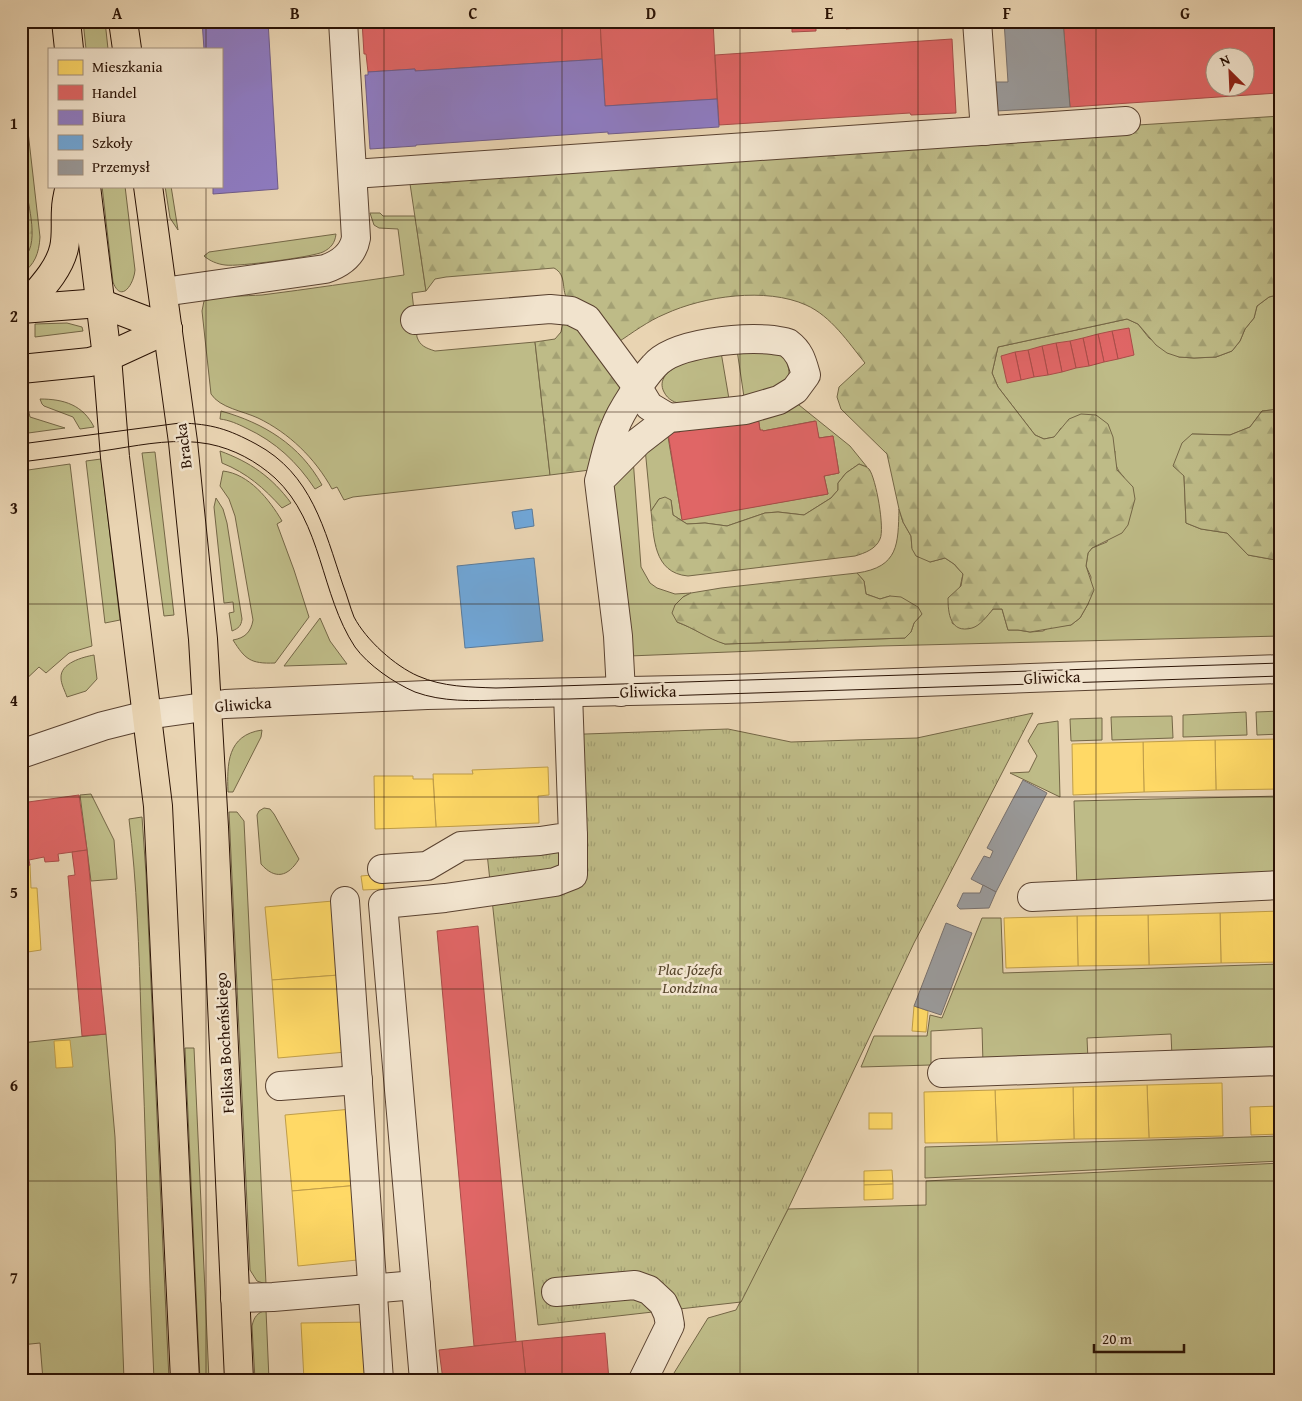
<svg xmlns="http://www.w3.org/2000/svg" width="1302" height="1401" font-family="'Gentium Book Plus',serif">
<style>
.green{fill:#bebb87;stroke:#746646}
.forest{fill:url(#forest-firs);stroke:#746646}
.park{fill:url(#park-tufts);stroke:#746646}
.homes{fill:#ffd966;stroke:#bf9d49}
.shops{fill:#e06666;stroke:#a94d49;fill-rule:evenodd}
.offices{fill:#8e7cc3;stroke:#705c8a}
.schools{fill:#6fa8dc;stroke:#5a7b9b}
.industry{fill:#999;stroke:#78706c}
.lines{fill:none;stroke-linecap:round;stroke-linejoin:round}
.minor-casing{stroke:#5a4230;stroke-width:30}
.major-casing{stroke:#2a1204;stroke-width:30}
.minor{stroke:#f1e3cd;stroke-width:28}
.major{stroke:#e9d4b2;stroke-width:28}
.tram{stroke:#2a1204;stroke-width:1}
.grid{fill:none;stroke:#2a1204;stroke-width:1;stroke-opacity:0.55}
.labels{text-anchor:middle;stroke-width:5;stroke-linejoin:round;paint-order:stroke}
.street-label{font-size:16px;fill:#2a1204;stroke:#f1e3cd}
.park-label{font-size:16px;font-style:italic;fill:#56452b;stroke:#f1e3cd}
.neatline{fill:none;stroke:#2a1204;stroke-width:2}
.grid-label{font-size:16px;text-anchor:middle;font-weight:bold;fill:#2a1204}
</style>
<defs>
<pattern id="forest-firs" width="22" height="20" patternUnits="userSpaceOnUse" patternTransform="scale(1.25)"><rect width="22" height="20" fill="#bebb87"/><path d="M5 1l3.5 6h-7zM16 11l3.5 6h-7z" fill="#a3a073"/></pattern>
<pattern id="park-tufts" width="24" height="20" patternUnits="userSpaceOnUse" patternTransform="scale(1.25)"><rect width="24" height="20" fill="#bebb87"/><path d="M3 7l-1-3M5 7V3M7 7l1-3M15 17l-1-3M17 17v-4M19 17l1-3" fill="none" stroke="#a3a073"/></pattern>
</defs>
<rect width="100%" height="100%" fill="#e9d4b2"/>
<filter id="stains"><feTurbulence type="fractalNoise" baseFrequency=".004" numOctaves="4"/><feColorMatrix values="0 0 0 0 .2 0 0 0 0 .09 0 0 0 0 .02 0 0 0 .5 -.17"/></filter>
<radialGradient id="worn" r=".72"><stop offset=".6" stop-color="#630" stop-opacity="0"/><stop offset="1" stop-color="#630" stop-opacity=".3"/></radialGradient>
<g class="green">
<path d="M83,21H105L108,49H86Z"/>
<path d="M21,70L40,237C39,253 35,265 21,274Z"/>
<path d="M102,186H125L135,270C134,284 121,304 113,282Z"/>
<path d="M165,186H171L178,230L170,218Z"/>
<path d="M370,213H380L383,216H415L426,291L412,293L417,337C420,346 426,348 435,351L535,342L550,475L353,497L344,500L337,487L332,489C315,458 289,433 258,418C243,411 220,408 211,394L202,311L204,301C216,296 247,296 262,295C309,289 356,282 404,275L398,229L379,228L374,225Z"/>
<path d="M336,234C335,243 331,248 323,252C312,257 238,267 225,265C217,264 210,261 204,256L209,252Z"/>
<path d="M1281,294V409L1262,411L1250,427L1230,435L1192,434L1184,476L1186,523L1201,529L1227,533L1248,555L1281,561V636L880,646L629,656L608,483L633,458L641,567L650,583L657,588L675,594L691,593L683,597L677,622C694,628 708,638 725,644L905,638L911,632L914,623L922,614L890,596L880,599L866,594L864,581L857,573C899,567 898,544 899,509L903,522L911,536L912,548L930,562L945,558L954,564L963,574L952,623C970,636 981,623 993,609H1002L1008,630H1018L1030,632L1043,631L1050,627L1071,625L1080,618L1088,604L1091,577L1086,566L1088,553L1092,548L1107,542L1124,477C1116,469 1114,463 1115,451L1061,428L1055,437L1044,439L1035,435L998,387L992,373L998,347L1127,319L1138,324L1149,338L1179,357L1194,358L1216,357L1232,351L1240,341L1245,329L1254,318L1257,306L1269,297Z"/>
<path d="M67,323L82,327L83,331L35,337V324Z"/>
<path d="M737,350C746,351 771,350 779,353C787,357 789,367 789,375C778,391 763,392 744,397Z"/>
<path d="M721,352L729,399L683,404C675,403 668,400 664,392C651,367 706,355 721,352Z"/>
<path d="M40,399C64,399 83,405 94,427L80,429L73,417L44,406L42,404Z"/>
<path d="M26,400L30,417L65,428L21,434V401Z"/>
<path d="M794,401L850,446L867,467L859,464L846,473L838,483V490L831,498L804,515L778,512L765,513L727,526L705,523L687,524L673,515L671,500L659,499L651,511L645,448L667,431L682,519L828,494L824,476L839,473L833,436L819,438L815,421L763,431L760,430L758,417Z"/>
<path d="M221,411C264,423 300,445 322,485L315,489C297,462 276,442 246,428C238,424 229,420 220,419Z"/>
<path d="M220,451C250,462 272,477 291,503L282,508C264,488 247,473 222,463Z"/>
<path d="M155,452L174,615L164,616L142,453Z"/>
<path d="M101,459L120,620L105,623L86,461Z"/>
<path d="M70,464L92,646L69,653L46,673L39,667L21,684V471Z"/>
<path d="M223,471C249,474 269,499 282,521L277,524L294,570L309,617L275,663C250,664 245,659 233,640C245,638 251,632 253,620L235,516L229,499L220,486Z"/>
<path d="M216,498L223,509L227,523L242,619C241,626 239,628 232,631L229,613L234,612L233,602L224,603L214,507Z"/>
<path d="M320,618L330,641L347,664L284,666Z"/>
<path d="M94,655L97,679L86,691L67,697C65,691 61,684 61,678C60,663 83,657 94,655Z"/>
<path d="M1281,711V734L1257,735L1256,712Z"/>
<path d="M1246,712L1247,735L1183,737V715Z"/>
<path d="M1172,716L1173,738L1112,740L1111,717Z"/>
<path d="M1102,718V740L1071,741L1070,719Z"/>
<path d="M1058,721L1060,797L1010,773L1029,772L1037,756L1028,741L1038,724Z"/>
<path d="M262,730L261,737L233,792H228C227,764 227,735 262,730Z"/>
<path d="M91,794L114,840L117,879L91,881L80,795Z"/>
<path d="M1281,796V878L1077,889L1074,801Z"/>
<path d="M264,808L270,809L274,814L299,859C288,877 275,880 261,864L257,815L259,811Z"/>
<path d="M229,812H237L244,821L266,1284L257,1281L250,1270Z"/>
<path d="M142,817L146,874L169,1380H154C148,1258 146,1137 141,1016C139,950 137,884 129,819Z"/>
<path d="M982,918H1001L1003,973L1281,964V1053L1172,1057L1171,1034L1087,1038L1088,1060L983,1064L982,1028L931,1031V1065L861,1067L874,1036H927L930,1015L942,1018Z"/>
<path d="M106,1034L115,1137L124,1380H43L40,1343L21,1345V1043Z"/>
<path d="M185,1048H194L209,1380H200Z"/>
<path d="M1281,1136V1161L925,1178V1147Z"/>
<path d="M1281,1163V1380H673L674,1373L708,1318L736,1310L788,1209L926,1205V1181Z"/>
<path d="M266,1310L269,1380H255L252,1326C254,1317 257,1313 266,1310Z"/>
</g>
<g class="forest">
<path d="M1281,116V294L1269,297L1257,306L1254,318L1245,329L1240,341L1232,351L1216,357L1194,358L1179,357L1167,353L1156,345L1138,324L1127,319L998,347L992,373L998,387L1035,435L1044,439L1054,437L1069,419L1081,414L1096,415L1108,424L1113,437L1117,470L1133,487L1135,499L1128,525L1122,533L1092,548L1088,553L1086,566L1094,590L1088,604L1080,618L1071,625L1030,632L1018,630H1008L1002,609H993C988,615 980,626 972,628C950,634 948,613 948,598L961,586L963,574L954,564L945,558L930,562L916,556L912,549L911,536L903,522L899,509L887,454L841,409L837,397L839,387L865,363C848,342 831,316 806,305C766,287 704,296 665,314C648,321 632,333 617,343L567,299C561,288 567,275 554,268L446,277L435,279L426,291L409,177L995,134Z"/>
<path d="M21,133C22,140 24,146 25,153C26,164 25,174 26,185C27,204 42,247 21,260Z"/>
<path d="M569,318L626,383L590,470L550,475L535,342L555,339L561,332L563,321Z"/>
<path d="M1281,409V561L1248,555L1227,533L1201,529L1186,523L1184,476L1173,466L1182,443L1192,434L1230,435L1250,427L1262,411Z"/>
<path d="M859,464C863,466 866,466 869,469C876,478 885,529 880,539C876,549 865,553 855,556L688,576C653,573 654,537 651,511L659,499L665,497L671,500L673,515L687,524L705,523L727,526L765,513L778,512L804,515L831,498L838,490V483L846,473Z"/>
<path d="M857,573L864,581L866,594L880,599L890,596L901,597L918,607L922,614L914,623L911,632L905,638L725,644C708,639 694,628 677,622L672,613L675,605L683,597L691,593L721,588Z"/>
</g>
<path class="park" d="M1033,713L914,943L788,1209L741,1302L538,1325L486,844L560,841L557,735L728,729L791,742L917,738Z"/>
<g class="homes">
<path d="M1281,739V789L1216,790L1215,740Z"/>
<path d="M1215,740L1216,790L1144,792L1143,742Z"/>
<path d="M1143,742L1144,792L1073,795L1072,744Z"/>
<path d="M548,767L549,795L538,796L539,823L436,827L433,774H473L472,770Z"/>
<path d="M374,776H413V779H433L436,827L375,829Z"/>
<path d="M30,865L31,888H37L41,950L21,953V867Z"/>
<path d="M383,874L384,889L363,890L361,876Z"/>
<path d="M333,901L339,975L272,980L265,907Z"/>
<path d="M1281,911V962L1221,963L1220,913Z"/>
<path d="M1220,913L1221,963L1149,965L1148,915Z"/>
<path d="M1148,915L1149,965L1078,966L1077,916Z"/>
<path d="M1077,916L1078,966L1006,968L1004,918Z"/>
<path d="M339,975L346,1052L278,1058L272,980Z"/>
<path d="M914,1006L928,1011L926,1032L912,1031Z"/>
<path d="M70,1040L73,1067L56,1068L54,1041Z"/>
<path d="M1222,1083L1223,1136L1149,1138L1147,1085Z"/>
<path d="M1147,1085L1149,1138L1074,1139L1073,1087Z"/>
<path d="M1073,1087L1074,1139L997,1142L995,1090Z"/>
<path d="M995,1090L997,1142L925,1143L924,1092Z"/>
<path d="M1281,1106V1134L1251,1135L1250,1107Z"/>
<path d="M352,1109L360,1185L292,1191L285,1115Z"/>
<rect x="869" y="1113" width="23" height="16"/>
<path d="M892,1170L893,1184L864,1185V1171Z"/>
<path d="M893,1184V1199L864,1200V1185Z"/>
<path d="M360,1185L367,1259L298,1266L292,1191Z"/>
<path d="M372,1322L374,1380H304L301,1323Z"/>
</g>
<g class="shops">
<path d="M362,21H600L602,59L415,71V69L368,72L366,54H364Z"/>
<path d="M600,21H713L717,99L605,106Z"/>
<path d="M792,21H816V31L792,32Z"/>
<path d="M845,21H869V27L846,29Z"/>
<path d="M903,21H951V22L904,25Z"/>
<path d="M1063,21H1274L1278,93L1070,107ZM1214,58H1244V88H1214Z"/>
<path d="M1274,21H1281V92L1279,93Z"/>
<path d="M952,39L956,113L911,115L910,113L719,125L715,55Z"/>
<path d="M1129,328L1134,355L1118,359L1112,331Z"/>
<path d="M1112,331L1118,359L1104,362L1098,334Z"/>
<path d="M1098,334L1104,362L1089,366L1083,338Z"/>
<path d="M1083,338L1089,366L1076,368L1070,341Z"/>
<path d="M1070,341L1076,368L1062,372L1056,343Z"/>
<path d="M1056,343L1062,372L1048,375L1042,346Z"/>
<path d="M1042,346L1048,375L1034,377L1028,350Z"/>
<path d="M1028,350L1034,377L1021,380L1015,352Z"/>
<path d="M1015,352L1021,380L1007,383L1001,356Z"/>
<path d="M758,416L760,430H763V431L816,421L819,438L833,436L839,473L824,476L828,494L682,520L668,433L680,432V429Z"/>
<path d="M79,795L87,850L58,854L59,861L45,862L44,857L29,860L30,865L21,867V803Z"/>
<path d="M87,850L106,1034L82,1036L68,876L75,875L72,852Z"/>
<path d="M478,926L516,1342L474,1346L437,931Z"/>
<path d="M605,1333L609,1380H526L522,1341Z"/>
<path d="M522,1341L526,1380H443L439,1350Z"/>
</g>
<g class="offices">
<path d="M202,21H268L278,189L213,194V186H221V49H204Z"/>
<path d="M602,59L605,106L717,99L719,127L608,134V132L416,145V146L370,149L365,75H368V72L415,69V71Z"/>
</g>
<g class="schools">
<path d="M532,509L534,526L515,529L512,512Z"/>
<path d="M534,558L543,641L465,648L457,566Z"/>
</g>
<g class="industry">
<path d="M1004,21H1063L1070,107L996,111L994,82H1008Z"/>
<path d="M1023,780L1047,793L996,892L971,879L984,856L990,858L993,851L987,848Z"/>
<path d="M983,885L996,892L989,908L960,909L957,906L963,893H980Z"/>
<path d="M946,923L972,933L941,1015L914,1006Z"/>
</g>
<g class="lines">
<defs>
<g id="minor">
<path d="M977,21L985,131"/>
<path d="M353,174L1126,121"/>
<path d="M163,292L325,269C340,264 353,255 356,238L343,21"/>
<path d="M415,320L550,309L571,311L587,319L638,388L649,406L669,418"/>
<path d="M599,481C604,464 607,444 615,427C621,411 642,379 654,366C674,342 743,337 773,340C778,341 784,341 788,343C800,352 802,361 806,375L795,390L779,400L745,410L669,418L638,442L599,481L618,636L621,692"/>
<path d="M21,754L103,726L147,715L225,704L427,695L727,689L1281,669"/>
<path d="M382,869L427,866L461,846L540,841L573,836L568,693"/>
<path d="M1032,897L1281,885"/>
<path d="M345,901L379,1380"/>
<path d="M942,1073L1281,1061"/>
<path d="M280,1086L358,1080"/>
<path d="M556,1292L635,1285L649,1290L663,1303L668,1314L670,1325L643,1380"/>
<path d="M235,1298L273,1297L416,1285"/>
<path d="M424,1380L383,904L445,898L555,882L573,875V836"/>
</g>
<g id="major">
<path d="M66,21L69,49"/>
<path d="M123,21L127,49"/>
<path d="M86,186L107,357L115,457L158,806L185,1380"/>
<path d="M148,186L183,442L203,639L214,827L239,1380"/>
<path d="M21,309L100,303L168,329"/>
<path d="M23,309C38,291 59,271 64,248C67,235 65,222 66,209C66,202 68,194 70,186"/>
<path d="M21,369L90,362L107,357L168,329"/>
</g>
</defs>
<use href="#minor" class="minor-casing"/>
<use href="#major" class="major-casing"/>
<use href="#minor" class="minor"/>
<use href="#major" class="major"/>
<g class="tram">
<path d="M21,444L180,423C212,424 228,429 256,444C312,474 324,529 343,585C347,595 350,607 354,617C366,640 395,666 418,676C443,687 469,687 496,688L1281,663"/>
<path d="M21,462C52,458 84,454 115,449C146,444 177,438 209,444C234,449 256,461 275,478C323,523 320,594 355,647C368,665 394,683 415,692C442,702 473,701 501,700C523,700 546,699 569,699L1281,676"/>
</g>
</g>
<path class="grid" d="M206,21V49M384,21V1380M562,21V1380M740,21V1380M918,21V1380M1096,21V1380M206,186V1380M21,220H1281M21,412H1281M21,604H1281M21,797H1281M21,989H1281M21,1181H1281"/>
<g class="labels">
<g class="street-label">
<text transform="translate(183 446) rotate(-97)" y="6">Bracka</text>
<text transform="translate(1052 677) rotate(-2)" y="6">Gliwicka</text>
<text transform="translate(648 691) rotate(-1)" y="6">Gliwicka</text>
<text transform="translate(243 704) rotate(-4)" y="6">Gliwicka</text>
<text transform="translate(224 1043) rotate(-93)" y="6">Feliksa Bocheńskiego</text>
</g>
<g class="park-label">
<text x="690" y="975">Plac Józefa<tspan x="690" dy="18">Londzina</tspan></text>
</g>
</g>
<rect width="1302" height="1401" fill="none" stroke="#e9d4b2" stroke-width="55"/>
<rect x="48" y="48" width="175" height="140" fill="#f1e3cd" stroke="#a18f7d"/>
<rect x="58" y="60" width="25" height="15" fill="#ffd966" stroke="#a18f7d"/>
<text x="92" y="72" font-size="15" fill="#2a1204">Mieszkania</text>
<rect x="58" y="85" width="25" height="15" fill="#e06666" stroke="#a18f7d"/>
<text x="92" y="98" font-size="15" fill="#2a1204">Handel</text>
<rect x="58" y="110" width="25" height="15" fill="#8e7cc3" stroke="#a18f7d"/>
<text x="92" y="122" font-size="15" fill="#2a1204">Biura</text>
<rect x="58" y="135" width="25" height="15" fill="#6fa8dc" stroke="#a18f7d"/>
<text x="92" y="148" font-size="15" fill="#2a1204">Szkoły</text>
<rect x="58" y="160" width="25" height="15" fill="#999999" stroke="#a18f7d"/>
<text x="92" y="172" font-size="15" fill="#2a1204">Przemysł</text>
<g transform="translate(1230 72) rotate(336)"><circle r="24" fill="#f1e3cd" stroke="#a18f7d"/>
<path d="M0-4L9 19L0 12L-9 19Z" fill="#8f2418"/>
<text y="-8" font-size="14" font-weight="bold" text-anchor="middle" fill="#2a1204">N</text>
</g>
<path d="M1094 1344v8h90v-8" fill="none" stroke="#2a1204" stroke-width="2.5"/>
<text x="1102" y="1344" font-size="15" fill="#2a1204" stroke="#f1e3cd" stroke-width="4" paint-order="stroke">20 m</text>
<rect x="28" y="28" width="1246" height="1346" class="neatline"/>
<g class="grid-label">
<text x="117" y="19">A</text>
<text x="295" y="19">B</text>
<text x="473" y="19">C</text>
<text x="651" y="19">D</text>
<text x="829" y="19">E</text>
<text x="1007" y="19">F</text>
<text x="1185" y="19">G</text>
<text x="14" y="129">1</text>
<text x="14" y="322">2</text>
<text x="14" y="514">3</text>
<text x="14" y="706">4</text>
<text x="14" y="898">5</text>
<text x="14" y="1091">6</text>
<text x="14" y="1283">7</text>
</g>
<rect width="100%" height="100%" filter="url(#stains)"/>
<rect width="100%" height="100%" fill="url(#worn)"/>
</svg>
